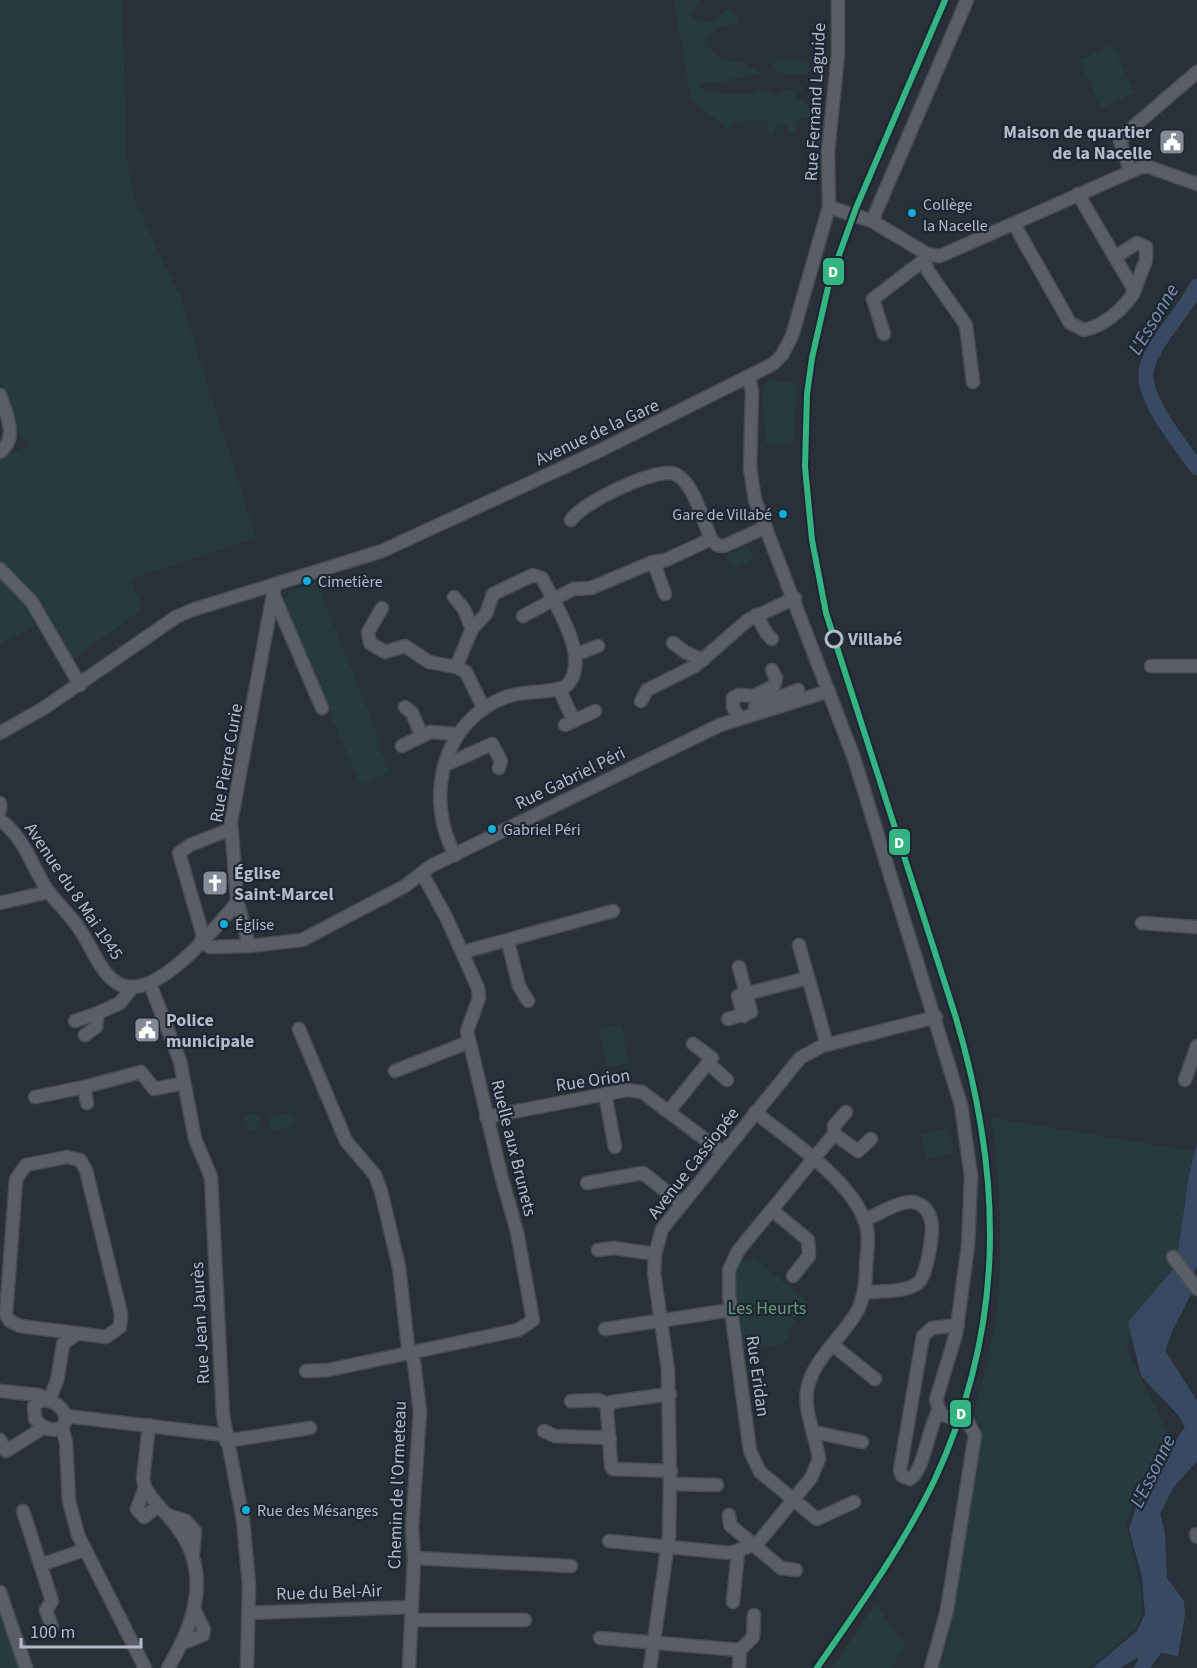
<svg xmlns="http://www.w3.org/2000/svg" width="1197" height="1668" font-family="'Source Sans 3',sans-serif">
<style>
.green{fill:#273a3e}
.water{fill:#384963}
.lines{fill:none;stroke-linecap:round;stroke-linejoin:round}
.river{stroke:#384963;stroke-width:15}
.minor-casing{stroke:#484c53;stroke-width:15}
.minor{stroke:#5a5e66;stroke-width:12}
.rail-1-casing{stroke:#1d2633;stroke-width:10}
.rail-1{stroke:#33b480;stroke-width:6}
.bus-dot{fill:#0dafd3;stroke:#1d2633;stroke-width:2}
.stop-dot{fill:#1d2633;stroke:#b4bcc9;stroke-width:3}
.labels{text-anchor:middle;stroke-width:4.5;stroke-linejoin:round;paint-order:stroke}
.bus-label{font-size:16px;fill:#b4bcc9;stroke:#1d2633;text-anchor:start}
.street-label{font-size:18px;fill:#b4bcc9;stroke:#1d2633}
.poi-label{font-size:18px;font-weight:bold;fill:#b4bcc9;stroke:#1d2633;text-anchor:start}
.stop-label{font-size:18px;font-weight:bold;fill:#b4bcc9;stroke:#1d2633;text-anchor:start}
.park-label{font-size:18px;fill:#6b9a76;stroke:#1d2633}
.water-label{font-size:20px;font-style:italic;fill:#7c92b1;stroke:#1d2633}
.line-badge{stroke:#1d2633;stroke-width:2}
.badge-label{font-size:16px;text-anchor:middle;font-weight:bold;fill:#fff}
</style>
<rect width="100%" height="100%" fill="#2a3038"/>
<g class="green">
<path d="M0,0H122L127,162L136,204L179,294L256,538L131,579L142,609L73,659L47,611L33,621L35,627L0,644V458L28,446L18,432L0,379Z"/>
<path d="M674,0H699L692,16C708,30 717,15 730,9L738,18V23L721,26L707,37L706,46L712,48C718,64 728,59 742,63C748,65 750,68 757,68L759,73L715,83L704,81L700,85L704,92L748,95L763,88L777,96L783,90L790,89L798,99L804,100L812,114L810,117L796,119L797,133H789L788,126L777,125L773,135L769,136L767,121L748,119L740,125L735,120L730,131L691,100Z"/>
<path d="M1113,45L1134,93L1101,108L1080,60Z"/>
<path d="M779,60L805,61L811,68L806,74L788,75L771,68Z"/>
<path d="M768,379L797,384L793,445L766,443L762,394Z"/>
<path d="M747,545L754,559L733,570L726,555Z"/>
<path d="M316,581L379,738L376,740L390,772L361,785L281,603L291,591Z"/>
<path d="M621,1024L629,1062L607,1067L599,1029Z"/>
<path d="M290,1112L294,1120L292,1127L271,1130L270,1116Z"/>
<circle cx="252" cy="1122" r="8"/>
<path d="M992,1118L1197,1152L1185,1247L1126,1347L1168,1434L1135,1498L1126,1526L1141,1589L1143,1610L1136,1629L1088,1668H939L949,1634L981,1426L973,1419C983,1377 996,1336 999,1293C1003,1235 998,1176 992,1118Z"/>
<path d="M948,1127L954,1152L927,1159L921,1135Z"/>
<path d="M754,1258L807,1302L799,1310L784,1344L744,1350L735,1285L737,1266L742,1260L750,1264Z"/>
<path d="M0,1598L23,1668H0Z"/>
<path d="M875,1604L906,1645L891,1668H832Z"/>
</g>
<path class="water" d="M1197,1144V1266L1190,1285L1193,1289C1186,1307 1167,1336 1166,1352L1197,1401V1461L1173,1488L1160,1514L1165,1533L1167,1578L1184,1601L1185,1615L1178,1656L1161,1653L1150,1668H1133L1139,1659L1137,1658L1120,1668H1093L1137,1631L1145,1614L1142,1577L1129,1529L1137,1505L1136,1498L1185,1427L1178,1415L1141,1376L1128,1322L1176,1266L1189,1175Z"/>
<g class="lines">
<path class="river" d="M1197,286C1187,305 1173,321 1161,339C1155,348 1147,361 1146,372C1143,400 1181,445 1197,468"/>
<defs>
<g id="minor">
<path d="M1130,171L1120,141L1126,133L1197,72"/>
<path d="M829,207L872,221L927,254L940,256L1141,167H1149L1197,184"/>
<path d="M872,221L967,0"/>
<path d="M1014,224L1070,323L1084,330C1104,326 1122,310 1133,294V288L1078,194"/>
<path d="M927,254L924,260L928,271L966,325L973,382"/>
<path d="M1115,257L1137,243L1146,247V260L1133,294"/>
<path d="M884,334L873,299L924,260"/>
<path d="M749,378L752,392L750,468L755,500L854,758L961,1105L971,1176L968,1246L956,1334L936,1400L941,1414L969,1424L975,1435L947,1610L931,1668"/>
<path d="M0,395C6,414 19,437 0,452"/>
<path d="M571,520C580,504 660,464 677,475C695,486 703,521 711,539L717,545L724,546L766,527"/>
<path d="M659,561L656,569L665,594"/>
<path d="M0,569L32,602L80,685"/>
<path d="M274,596L322,708"/>
<path d="M382,608L368,632L370,643L385,652L405,646L429,662L456,667L472,629L464,609L454,597"/>
<path d="M756,615L767,634L772,639"/>
<path d="M523,616L573,589L591,588L653,562L666,560L711,539"/>
<path d="M673,643L685,652L703,660"/>
<path d="M575,655L598,646"/>
<path d="M1151,666H1197"/>
<path d="M456,667L466,672L484,709"/>
<path d="M559,689L574,721"/>
<path d="M641,701L647,690L695,666L748,620L795,598"/>
<path d="M405,707L412,713L422,736"/>
<path d="M755,707L798,690"/>
<path d="M739,718L733,707V698L739,695L754,696L774,686L776,678L772,670"/>
<path d="M565,725L595,711"/>
<path d="M0,733L44,708L176,617L192,610L382,551L601,450L773,364L782,355L792,336L829,207L828,152L838,54V0"/>
<path d="M402,746L430,732L456,734"/>
<path d="M445,765L492,744L501,761L499,768"/>
<path d="M0,803V810"/>
<path d="M0,820C24,837 31,864 46,888C55,902 69,913 78,927C90,943 98,968 113,980C149,1011 214,929 236,904L237,899L231,822L275,584"/>
<path d="M455,855C424,799 442,720 506,697C525,690 546,694 565,687C594,662 555,605 542,578L533,575L493,594L486,614L472,629"/>
<path d="M0,903L49,892"/>
<path d="M236,904L239,907L249,946"/>
<path d="M1142,923L1197,927"/>
<path d="M204,939L179,853L190,845L231,829"/>
<path d="M201,941L210,947L249,946L302,940L405,886L431,866L720,725L829,691"/>
<path d="M508,942L519,986L528,1001"/>
<path d="M799,945L827,1045"/>
<path d="M463,952L613,911"/>
<path d="M150,984L180,1061L195,1139L211,1177L223,1415L243,1520L249,1585L247,1668"/>
<path d="M744,1016L738,996L808,978"/>
<path d="M728,1019L751,1012L739,967"/>
<path d="M75,1021L98,1013"/>
<path d="M299,1029L346,1141L375,1175L381,1191L399,1267L408,1347L414,1362L420,1412L412,1528L414,1558L409,1668"/>
<path d="M85,1035L96,1027L98,1013L120,1003L131,989"/>
<path d="M708,1063L727,1080"/>
<path d="M395,1071L469,1042"/>
<path d="M1185,1080L1197,1046"/>
<path d="M605,1094L615,1147"/>
<path d="M35,1097L84,1087"/>
<path d="M87,1103L84,1087L141,1072L154,1089L184,1083"/>
<path d="M669,1111L712,1058L693,1044"/>
<path d="M486,1117L627,1090L642,1092L722,1152"/>
<path d="M834,1134V1126L846,1112"/>
<path d="M67,1157L80,1160L86,1170L121,1314L120,1327L106,1337L20,1326L10,1321L6,1315L16,1179L26,1165Z"/>
<path d="M587,1183L643,1173L681,1203"/>
<path d="M772,1210L808,1240L809,1256L793,1276"/>
<path d="M598,1250L614,1248L655,1254"/>
<path d="M1173,1257L1197,1289"/>
<path d="M864,1292C880,1291 905,1293 918,1283C927,1277 934,1230 931,1220C929,1212 925,1206 917,1203C902,1198 878,1215 864,1220"/>
<path d="M605,1329L731,1310"/>
<path d="M834,1346L875,1379"/>
<path d="M306,1371L328,1370L518,1330L533,1320L517,1232L501,1175L467,1031L479,998L478,988L447,919L422,873"/>
<path d="M0,1391L39,1395L46,1400"/>
<path d="M670,1394L611,1402L607,1409L611,1466L613,1469L671,1471"/>
<path d="M41,1400C53,1399 65,1408 66,1420L62,1428C51,1432 42,1428 35,1419L34,1406Z"/>
<path d="M49,1400L57,1381L63,1344L76,1334"/>
<path d="M571,1401L599,1400L608,1405"/>
<path d="M939,1410C928,1428 924,1471 910,1479L902,1476L900,1470L923,1336L932,1328L958,1325"/>
<path d="M66,1416L225,1435"/>
<path d="M149,1425L143,1479L145,1487C153,1503 167,1513 177,1527C212,1573 195,1623 168,1668"/>
<path d="M62,1428L66,1442L69,1501L78,1535L145,1668"/>
<path d="M544,1431L555,1436L610,1438"/>
<path d="M814,1432L862,1442"/>
<path d="M0,1440L6,1451L43,1428"/>
<path d="M226,1441L310,1428"/>
<path d="M670,1484L717,1485"/>
<path d="M145,1487L137,1509L144,1517L158,1506"/>
<path d="M854,1502L817,1519L760,1472L750,1451L729,1295V1270L738,1251L834,1134L858,1151L871,1139"/>
<path d="M23,1511L52,1601L46,1610L52,1627"/>
<path d="M168,1515L186,1521L195,1531L193,1553"/>
<path d="M729,1515L730,1525L781,1568L796,1570"/>
<path d="M1196,1534L1197,1537"/>
<path d="M609,1541L730,1553L757,1544L811,1478L819,1459C816,1437 804,1412 807,1391C811,1362 840,1339 855,1315C864,1301 866,1282 866,1266C867,1252 870,1235 865,1221C849,1178 789,1140 755,1112"/>
<path d="M414,1558L571,1566"/>
<path d="M40,1565L84,1550"/>
<path d="M0,1592L26,1668"/>
<path d="M733,1602L738,1552"/>
<path d="M248,1613L411,1607"/>
<path d="M412,1620H525"/>
<path d="M600,1638L740,1650"/>
<path d="M183,1643L203,1635L204,1630L195,1611"/>
<path d="M650,1668L669,1536L670,1484L668,1370L654,1273L655,1254L662,1229L800,1058L822,1046L936,1017"/>
<path d="M739,1668L740,1650L753,1637L754,1615"/>
</g>
</defs>
<use href="#minor" class="minor-casing"/>
<use href="#minor" class="minor"/>
<defs>
<path id="rail-1" d="M817,1668C859,1607 903,1546 935,1479C1006,1325 1003,1178 956,1018L826,613L812,540L805,467L807,394L812,358L829,283L856,208L945,0"/>
</defs>
<use href="#rail-1" class="rail-1-casing"/>
<use href="#rail-1" class="rail-1"/>
</g>
<defs>
<symbol id="civic-square" viewBox="-11 -11 22 22"><rect x="-9" y="-9" width="18" height="18" rx="4" fill="#848b96" stroke="#1d2633"/><path d="M-.6-6.5H3V-4.5H.6V-3L4-1V1h2V6H-6V1h2V-1L-.6-3ZM-1.2 2.5V6h2.4V2.5Z" fill="#fff"/></symbol>
<symbol id="church-square" viewBox="-11 -11 22 22"><rect x="-9" y="-9" width="18" height="18" rx="4" fill="#848b96" stroke="#1d2633"/><path d="M-1.2-6h2.4v3.5h3.3v2.4h-3.3V6h-2.4V-.1h-3.3v-2.4h3.3Z" fill="#fff"/></symbol>
</defs>
<g fill-rule="evenodd">
<use href="#civic-square" x="1157" y="127" width="30" height="30"/>
<use href="#church-square" x="200" y="868" width="30" height="30"/>
<use href="#civic-square" x="132" y="1015" width="30" height="30"/>
</g>
<g class="bus-dot">
<circle cx="912" cy="213" r="5"/>
<circle cx="783" cy="514" r="5"/>
<circle cx="307" cy="581" r="5"/>
<circle cx="492" cy="829" r="5"/>
<circle cx="224" cy="924" r="5"/>
<circle cx="246" cy="1510" r="5"/>
</g>
<circle class="stop-dot" cx="834" cy="639" r="8"/>
<g class="labels">
<g class="bus-label">
<text x="923" y="210">Collège<tspan x="923" dy="21">la Nacelle</tspan></text>
<text x="772" y="520" text-anchor="end">Gare de Villabé</text>
<text x="318" y="587">Cimetière</text>
<text x="503" y="835">Gabriel Péri</text>
<text x="235" y="930">Église</text>
<text x="257" y="1516">Rue des Mésanges</text>
</g>
<g class="street-label">
<text transform="translate(815 102) rotate(-87)" y="6">Rue Fernand Laguide</text>
<text transform="translate(597 432) rotate(-25)" y="6">Avenue de la Gare</text>
<text transform="translate(226 763) rotate(-80)" y="6">Rue Pierre Curie</text>
<text transform="translate(570 778) rotate(-26)" y="6">Rue Gabriel Péri</text>
<text transform="translate(74 891) rotate(56)" y="6">Avenue du 8 Mai 1945</text>
<text transform="translate(593 1080) rotate(-8)" y="6">Rue Orion</text>
<text transform="translate(514 1148) rotate(76)" y="6">Ruelle aux Brunets</text>
<text transform="translate(693 1163) rotate(-52)" y="6">Avenue Cassiopée</text>
<text transform="translate(200 1323) rotate(-93)" y="6">Rue Jean Jaurès</text>
<text transform="translate(758 1376) rotate(82)" y="6">Rue Eridan</text>
<text transform="translate(397 1485) rotate(-88)" y="6">Chemin de l'Ormeteau</text>
<text transform="translate(329 1592) rotate(-2)" y="6">Rue du Bel-Air</text>
</g>
<g class="poi-label">
<text x="1152" y="138" text-anchor="end">Maison de quartier<tspan x="1152" dy="21">de la Nacelle</tspan></text>
<text x="234" y="879">Église<tspan x="234" dy="21">Saint-Marcel</tspan></text>
<text x="166" y="1026">Police<tspan x="166" dy="21">municipale</tspan></text>
</g>
<g class="stop-label">
<text x="848" y="645">Villabé</text>
</g>
<g class="park-label">
<text x="767" y="1314">Les Heurts</text>
</g>
<g class="water-label">
<text transform="translate(1153 319) rotate(-59)" y="7">L'Essonne</text>
<text transform="translate(1152 1471) rotate(-64)" y="7">L'Essonne</text>
</g>
</g>
<g class="line-badge">
<rect x="822" y="257" width="23" height="29" rx="6" fill="#33b480"/>
<rect x="888" y="828" width="23" height="28" rx="6" fill="#33b480"/>
<rect x="949" y="1399" width="23" height="29" rx="6" fill="#33b480"/>
</g>
<g class="badge-label">
<text x="833" y="277">D</text>
<text x="899" y="848">D</text>
<text x="961" y="1419">D</text>
</g>
<path d="M21 1638v9h120v-9" fill="none" stroke="#b4bcc9" stroke-width="3"/>
<text x="30" y="1638" font-size="18" fill="#b4bcc9" stroke="#1d2633" stroke-width="4.5" paint-order="stroke">100 m</text>
</svg>
